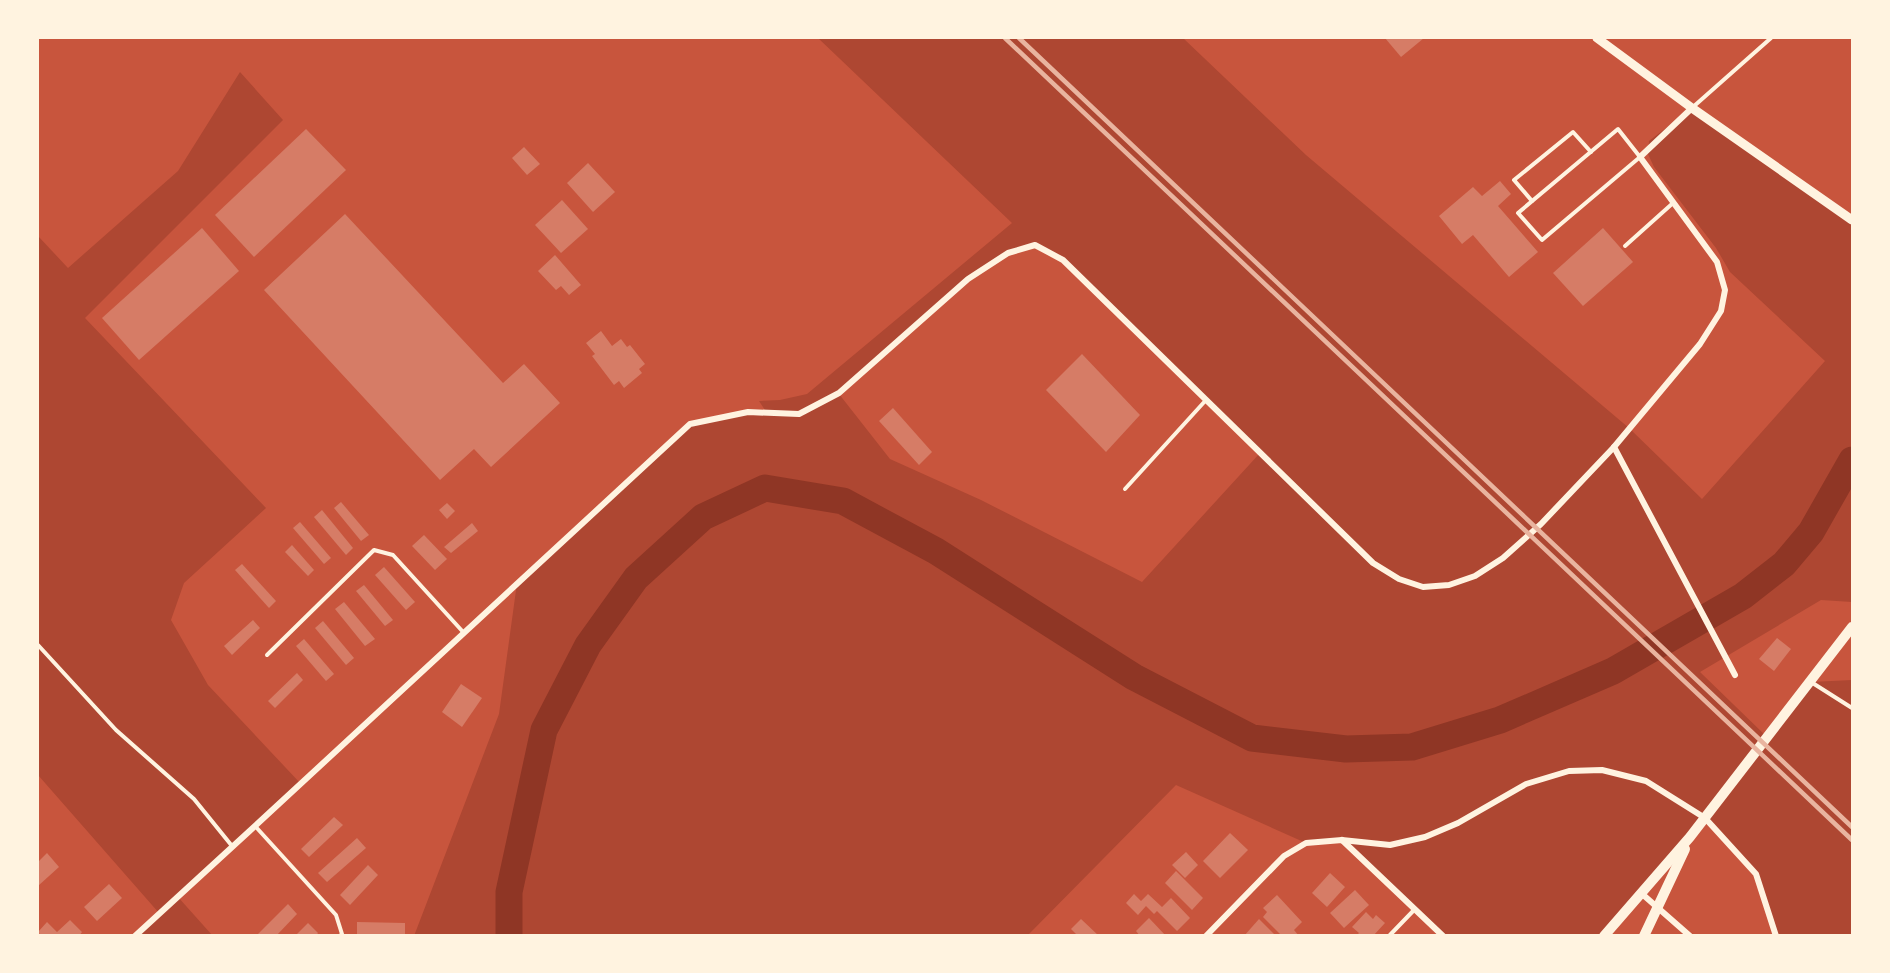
<svg xmlns="http://www.w3.org/2000/svg" width="1890" height="973" font-family="'Nunito Sans',sans-serif">
<style>
.green{fill:#ae4732;fill-rule:evenodd}
.lines{fill:none;stroke-linecap:round;stroke-linejoin:round}
.river{stroke:#8f3625;stroke-width:27}
.building{fill:#d67c66}
.service{stroke:#fff3e0;stroke-width:4}
.minor{stroke:#fff3e0;stroke-width:6}
.tertiary{stroke:#fff3e0;stroke-width:9}
.secondary{stroke:#fff3e0;stroke-width:10}
.rail{stroke:#e9b49f;stroke-width:4.5}
</style>
<rect width="100%" height="100%" fill="#c8553d"/>
<g class="green">
<path d="M818,38H1183L1306,155L1629,428L1702,499L1825,361L1730,272L1716,248L1654,167L1648,154L1649,141L1692,108L1852,220V602L1821,600L1700,672L1767,737L1811,682L1852,680V935H1776L1756,874L1705,818L1604,935H1443L1342,840L1306,843L1176,785L1028,935L414,936L499,714L517,583L690,424L748,412L767,413L759,401L780,400L807,394L1012,223ZM1035,245L1063,260L1260,453L1142,582L981,500L890,459L839,394L968,279L1008,253Z"/>
<path d="M240,72L283,120L85,318L266,508L184,583L171,620L208,685L301,784L178,897L212,935H135L159,913L38,775V236L68,268L178,171Z"/>
</g>
<g class="lines">
<path class="river" d="M509,936V892L544,730L588,645L636,578L703,517L765,488L843,501L936,551L1134,677L1252,738L1346,749L1412,747L1500,720L1613,671L1743,596L1784,564L1811,532L1852,460"/>
</g>
<g class="building">
<path d="M1385,38H1424L1401,57Z"/>
<path d="M306,129L346,170L254,257L215,215Z"/>
<path d="M524,147L540,164L527,175L512,158Z"/>
<path d="M588,163L615,192L593,212L567,183Z"/>
<path d="M1500,181L1511,194L1498,206L1538,252L1509,277L1473,235L1462,244L1439,216L1473,187L1482,196Z"/>
<path d="M562,200L588,229L561,253L535,225Z"/>
<path d="M345,214L503,383L524,364L560,403L491,467L474,449L440,480L264,290Z"/>
<path d="M202,228L239,271L139,360L102,318Z"/>
<path d="M1603,228L1633,262L1583,306L1553,273Z"/>
<path d="M555,255L581,285L569,295L561,286L556,290L538,271Z"/>
<path d="M601,331L612,346L621,339L627,347L630,345L645,364L639,369L642,373L624,388L619,381L614,385L592,356L595,354L586,343Z"/>
<path d="M1082,354L1140,415L1106,452L1046,390Z"/>
<path d="M893,408L932,452L919,465L879,421Z"/>
<path d="M341,502L369,535L361,541L334,508Z"/>
<path d="M447,503L455,511L447,519L439,510Z"/>
<path d="M322,510L353,548L346,555L314,517Z"/>
<path d="M300,522L331,558L324,564L293,528Z"/>
<path d="M472,523L478,531L451,553L444,547Z"/>
<path d="M424,535L447,559L435,570L412,546Z"/>
<path d="M292,545L314,570L308,576L285,552Z"/>
<path d="M242,564L276,601L269,608L235,570Z"/>
<path d="M384,567L415,602L406,610L375,575Z"/>
<path d="M364,585L393,620L385,626L356,591Z"/>
<path d="M344,602L375,639L365,646L335,609Z"/>
<path d="M253,620L260,628L232,655L224,646Z"/>
<path d="M323,621L354,658L346,665L315,628Z"/>
<path d="M1777,638L1791,649L1774,671L1759,659Z"/>
<path d="M304,639L334,674L326,681L296,646Z"/>
<path d="M297,673L303,680L275,708L268,701Z"/>
<path d="M461,684L482,698L462,727L442,712Z"/>
<path d="M334,817L343,825L309,857L301,849Z"/>
<path d="M1230,833L1248,850L1220,878L1203,861Z"/>
<path d="M357,838L366,848L327,882L318,873Z"/>
<path d="M1186,852L1198,865L1185,878L1172,865Z"/>
<path d="M47,853L59,867L38,886V862Z"/>
<path d="M368,865L378,875L350,905L340,895Z"/>
<path d="M1176,871L1203,898L1192,910L1165,883Z"/>
<path d="M1330,873L1345,887L1327,907L1312,893Z"/>
<path d="M109,884L122,898L97,921L84,907Z"/>
<path d="M1355,890L1369,905L1344,928L1330,913Z"/>
<path d="M1134,894L1141,901L1148,894L1162,907L1171,898L1190,918L1177,931L1157,911L1154,914L1146,906L1138,915L1126,903Z"/>
<path d="M1277,895L1302,922L1294,930L1299,936H1282L1263,917L1267,912L1263,908Z"/>
<path d="M288,904L297,914L276,936H260L258,934Z"/>
<path d="M1366,912L1373,919L1376,915L1385,923L1373,936H1356L1359,933L1352,927Z"/>
<path d="M1149,918L1166,936H1140L1136,931Z"/>
<path d="M1081,919L1099,936H1078L1071,929Z"/>
<path d="M1259,919L1276,936H1244Z"/>
<path d="M70,920L82,932L79,936H41L38,932L47,922L57,932Z"/>
<path d="M357,922L405,923V936L357,935Z"/>
<path d="M308,923L318,933L316,936H295Z"/>
</g>
<g class="lines">
<g class="service">
<path d="M1693,107L1771,38"/>
<path d="M1618,129L1640,157L1542,240L1518,213Z"/>
<path d="M1532,201L1514,180L1573,132L1591,152"/>
<path d="M1625,246L1673,203"/>
<path d="M1125,489L1206,400"/>
<path d="M38,645L116,730L194,799L232,846"/>
<path d="M267,655L374,550L393,555L464,633"/>
<path d="M1811,682L1852,708"/>
<path d="M255,826L336,915L342,934L340,936"/>
<path d="M1389,936L1415,909"/>
</g>
<g class="minor">
<path d="M1614,447L1735,675"/>
<path d="M1342,840L1443,936"/>
<path d="M1641,893L1690,936"/>
<path d="M135,936L255,826L690,424L748,412L799,414L839,393L968,279L1008,253L1035,245L1063,260L1373,563L1399,579L1423,587L1449,585L1475,576L1503,558L1541,524L1614,447L1700,344L1721,311L1725,290L1717,262L1640,157L1692,108"/>
<path d="M1206,936L1284,856L1306,843L1342,840L1390,845L1425,837L1458,823L1526,784L1569,771L1602,770L1646,781L1705,818L1756,874L1776,936"/>
</g>
<path class="tertiary" d="M1597,38L1692,108L1852,220"/>
<g class="secondary">
<path d="M1604,936L1690,837L1852,627"/>
<path d="M1644,936L1685,849"/>
</g>
<g class="rail">
<path d="M1005,38L1852,840"/>
<path d="M1019,38L1852,827"/>
</g>
</g>
<rect width="1890" height="973" fill="none" stroke="#fff3e0" stroke-width="78"/>
</svg>
